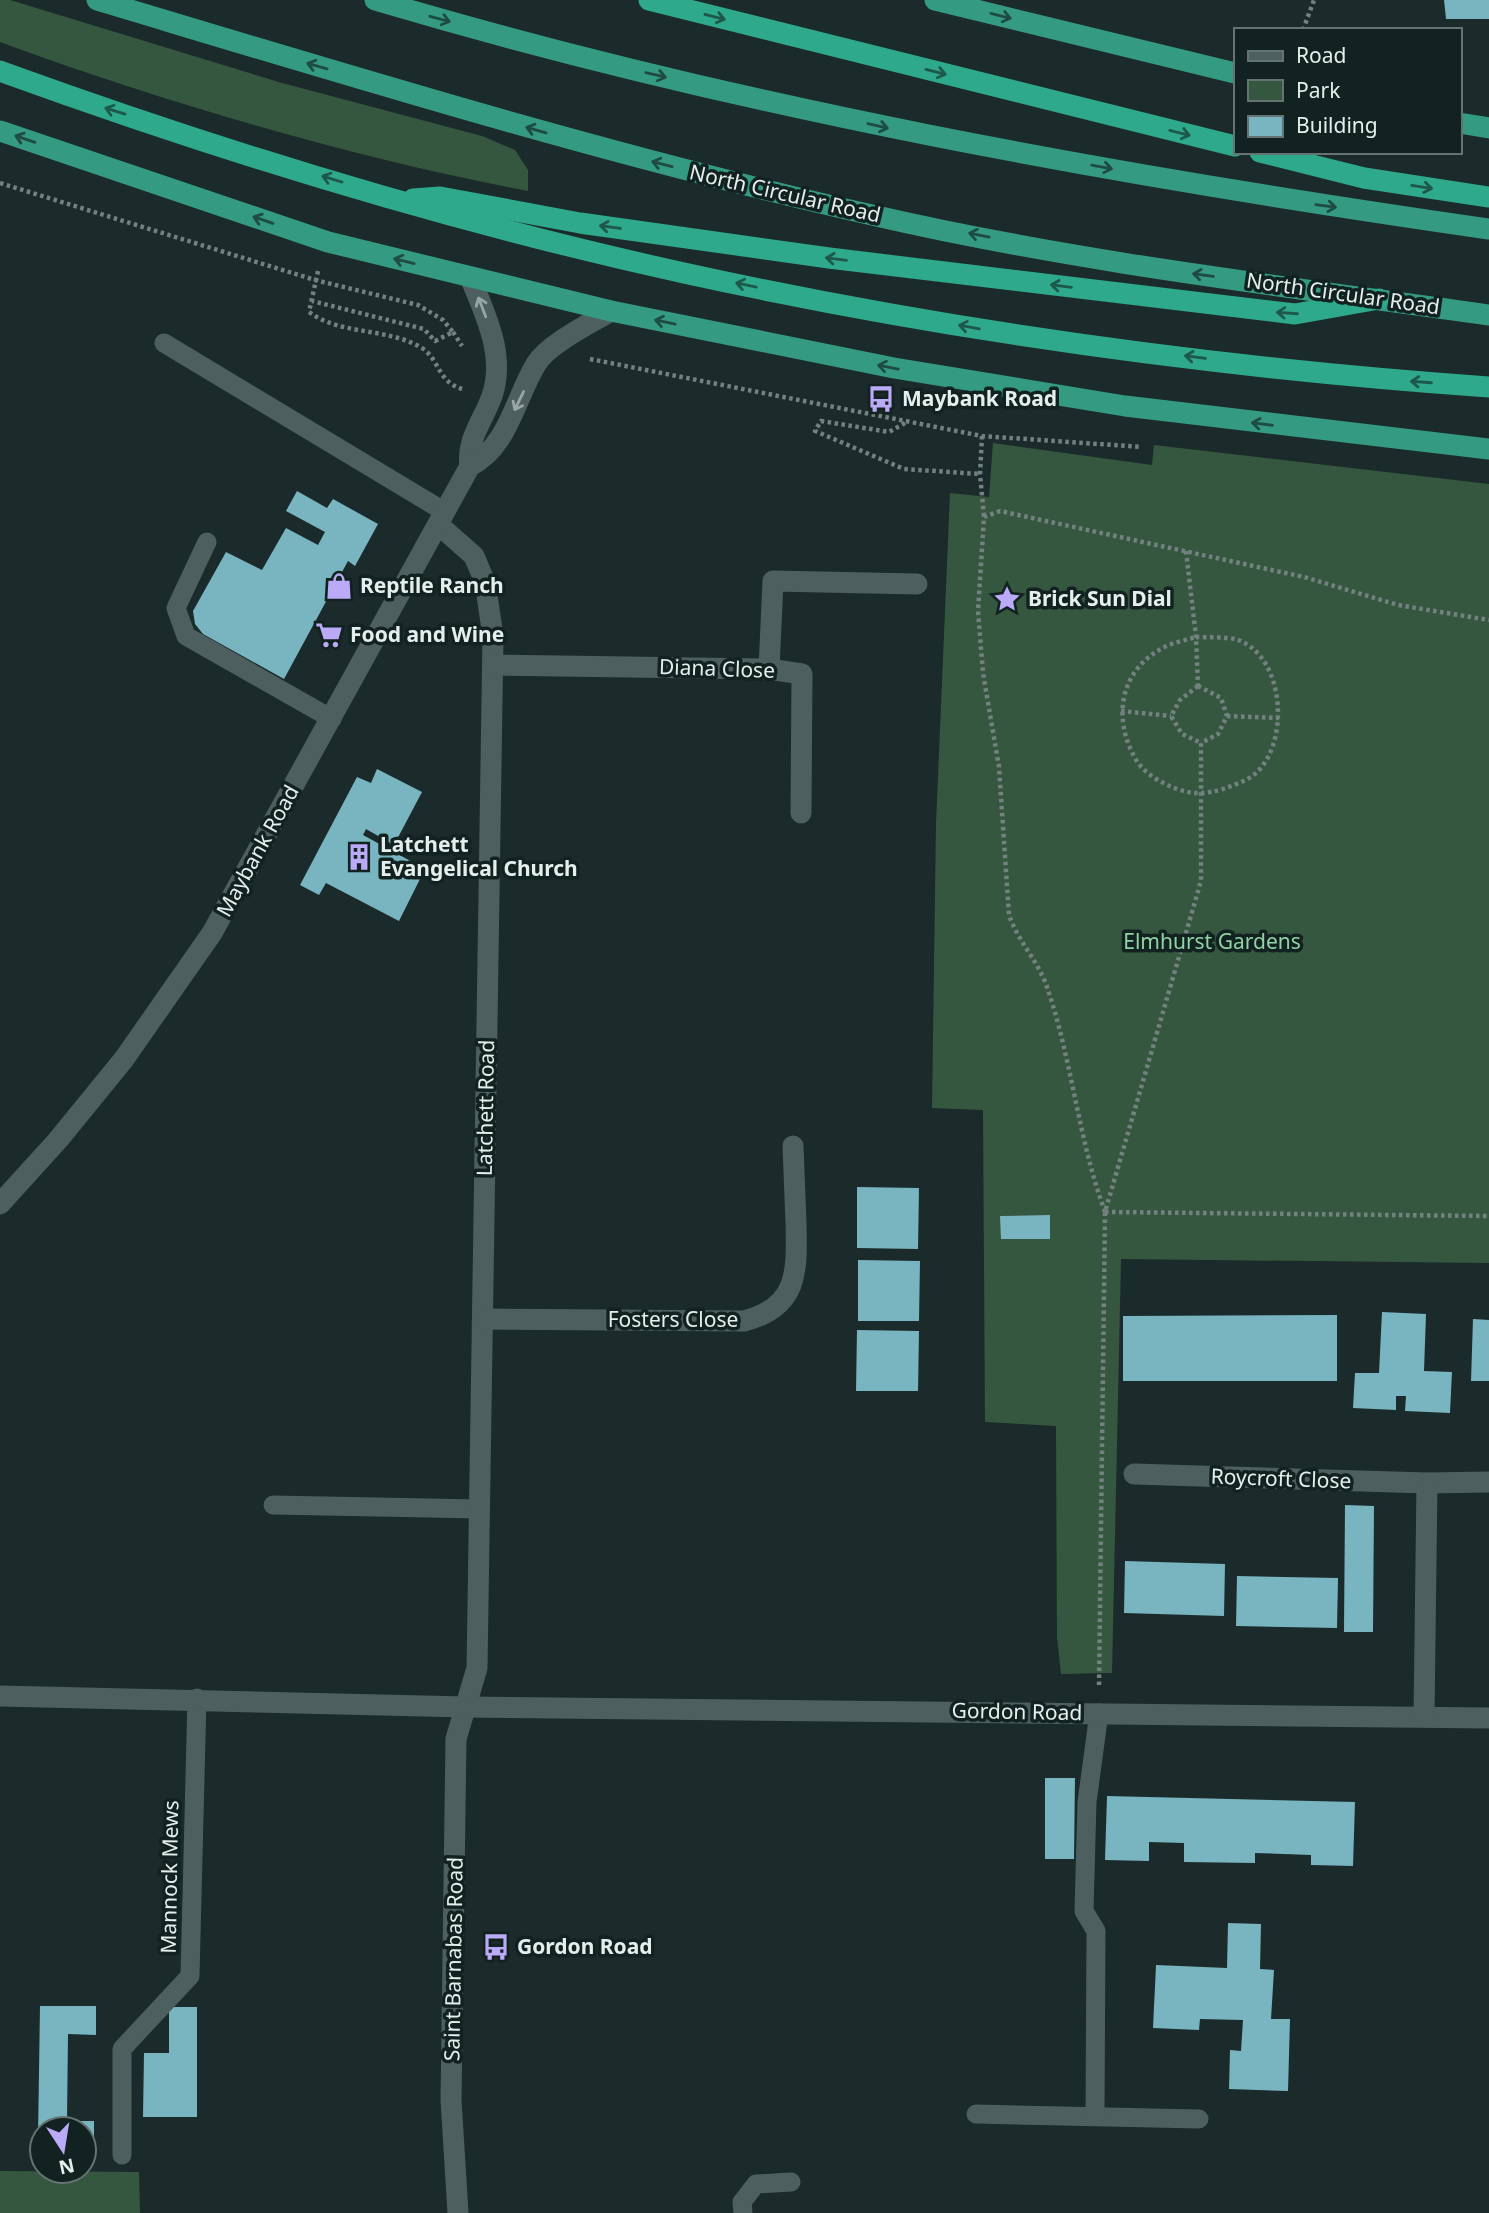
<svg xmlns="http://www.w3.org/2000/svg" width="1489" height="2213" font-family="'Noto Sans',sans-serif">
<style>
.green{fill:#36573f}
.building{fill:#79b4c1}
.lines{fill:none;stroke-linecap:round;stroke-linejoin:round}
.path{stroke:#738180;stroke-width:4.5;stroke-dasharray:3.5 3.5;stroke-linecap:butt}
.service{stroke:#4d5f5e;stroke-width:19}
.minor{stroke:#4d5f5e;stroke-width:21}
.trunk{stroke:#359a82;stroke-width:21}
.motorway{stroke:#2fa98b;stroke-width:21}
.oneway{stroke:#1e4c43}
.oneway2{stroke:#1d584b}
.oneway3{stroke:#98a6a6}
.labels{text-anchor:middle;stroke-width:7;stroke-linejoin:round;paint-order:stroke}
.street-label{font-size:21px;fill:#e4eeed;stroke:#112221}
.poi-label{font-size:21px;font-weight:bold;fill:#e4eeed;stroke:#112221;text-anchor:start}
.park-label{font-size:21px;fill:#91d3a4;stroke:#112221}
</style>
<rect width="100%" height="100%" fill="#1b2b2b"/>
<g class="green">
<path d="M0,0H10L282,83L482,136L515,150L528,170V191C354,158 166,103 0,42Z"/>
<path d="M993,443L1152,465L1154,445L1489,484V1263L1121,1259L1112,1673L1061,1674L1057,1637L1056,1426L985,1422L983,1110L932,1108L936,824L950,493L989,497Z"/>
<path d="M0,2171L139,2172L140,2213H0Z"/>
</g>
<g class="building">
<path d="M1444,0H1489V19H1446Z"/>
<path d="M297,491L327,508L333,499L378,524L355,566L348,561L284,679L203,634L195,624L193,611L226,552L262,570L286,528L318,545L325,532L286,511Z"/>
<path d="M377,769L422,792L394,845L366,829L363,835L425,869L399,921L326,883L319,895L300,885L357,777L371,783Z"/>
<path d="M857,1187L919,1188L918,1249L857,1248Z"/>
<path d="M1050,1215V1239H1001L1000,1216Z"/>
<path d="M858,1260L920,1261L919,1321H858Z"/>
<path d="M1382,1312L1426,1314L1424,1371L1452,1372L1450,1413L1405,1411L1406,1396H1396V1410L1353,1408L1355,1373H1379Z"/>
<path d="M1337,1315V1381H1123V1316Z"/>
<path d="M1473,1319L1489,1320V1381H1471Z"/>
<path d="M857,1330L919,1331L918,1391H856Z"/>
<path d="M1345,1505L1374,1506L1373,1632H1344Z"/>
<path d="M1125,1561L1225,1564L1224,1616L1124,1613Z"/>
<path d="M1237,1576L1338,1578L1337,1628L1236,1626Z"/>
<path d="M1045,1778H1075L1074,1859H1045Z"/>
<path d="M1107,1796L1355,1802L1353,1866L1311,1865V1855L1255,1853V1863L1184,1862V1843L1149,1842V1861L1105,1860Z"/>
<path d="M1228,1923L1261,1924L1260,1969L1274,1970L1271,2019H1290L1288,2091L1229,2089L1230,2050L1241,2051L1243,2020L1200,2019L1199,2030L1153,2028L1156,1965L1227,1968Z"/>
<path d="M40,2006H96V2035L68,2034L67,2121H94V2139H84V2129H42V2138H38Z"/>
<path d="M169,2007H197V2117H143L144,2053H169Z"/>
</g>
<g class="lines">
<g class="path">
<path d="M1303,30L1314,0"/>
<path d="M0,183L315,280L418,305L443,320L453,332L435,341L424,329L312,301"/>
<path d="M318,271L309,312C342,336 387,327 422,348C440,360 437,381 462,389"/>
<path d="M453,332L462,346"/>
<path d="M590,359L982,436L1142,447"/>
<path d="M905,423L889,432L821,421L815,431L904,469L980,474"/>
<path d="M982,436L980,474L984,517"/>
<path d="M1186,551L1196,637L1198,686"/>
<path d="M1196,637C1208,638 1226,636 1238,640C1285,657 1290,742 1256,773C1247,781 1234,785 1223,789C1205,794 1195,795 1177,789C1161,783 1143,773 1135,758C1113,719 1119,672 1161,649C1171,643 1185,640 1196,637Z"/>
<path d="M1198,686L1221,698L1227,716L1218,734L1201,743"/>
<path d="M1198,686L1180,700L1171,716L1182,734L1201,743"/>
<path d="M1121,711L1171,716"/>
<path d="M1227,716L1279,718"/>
<path d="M1105,1212C1078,1138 1072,1060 1047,987C1038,961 1018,941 1009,915L999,767L983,673L978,611L984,517L1000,511L1304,577L1398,605L1489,620"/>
<path d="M1105,1212L1489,1216"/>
<path d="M1099,1685L1105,1212L1201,881V743"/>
</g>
<g class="service">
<path d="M164,343L445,512"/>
<path d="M207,542L176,608L186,636L332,719"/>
<path d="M273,1505L480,1509"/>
<path d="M976,2114L1199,2119"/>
<path d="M1095,2116L1096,1931L1084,1911L1087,1802L1099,1713"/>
<path d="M122,2155V2049L190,1976L197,1698"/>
<path d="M743,2213L742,2202L756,2184L791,2182"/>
</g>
<g class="minor">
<path d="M470,466C466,440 483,421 492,396C506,355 485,314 470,277"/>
<path d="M440,526L474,556L485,582L493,636L477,1668L456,1739L451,2100L458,2213"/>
<path d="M493,665L769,669L802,674L801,813"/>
<path d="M769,669L773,581L917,584"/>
<path d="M0,1204L58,1140L124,1059L212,933L470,466C508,447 515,399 536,364C548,344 591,323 611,311"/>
<path d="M483,1319L744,1321C799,1307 797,1271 796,1223C795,1197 794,1172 793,1146"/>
<path d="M1134,1474L1427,1483L1489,1482"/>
<path d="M0,1696L466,1707L1489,1718"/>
<path d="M1424,1717L1427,1483"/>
</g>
<g class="trunk">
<path d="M97,0C354,77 610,156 872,215C1075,262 1283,286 1489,315"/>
<path d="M375,0C739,108 1113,175 1489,229"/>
<path d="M935,0L1235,73"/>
<path d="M1459,123L1489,128"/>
<path d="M0,131L328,242L611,311L894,368L1125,406L1489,449"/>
</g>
<g class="motorway">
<path d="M649,0L1235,146"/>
<path d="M0,71C223,152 452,222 684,273C948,331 1219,368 1489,387"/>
<path d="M1260,152L1364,178L1489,197"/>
<path d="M413,199L440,197L580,223L829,258L1295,314L1379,299"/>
</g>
</g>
<defs><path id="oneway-shaft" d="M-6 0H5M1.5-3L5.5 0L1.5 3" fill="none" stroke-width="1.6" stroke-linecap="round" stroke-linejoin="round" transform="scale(1.75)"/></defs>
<g class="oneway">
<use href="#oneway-shaft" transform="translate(1001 16) rotate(14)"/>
<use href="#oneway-shaft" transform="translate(440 19) rotate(15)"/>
<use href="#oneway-shaft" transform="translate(317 66) rotate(-164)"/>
<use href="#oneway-shaft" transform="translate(656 75) rotate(13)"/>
<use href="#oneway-shaft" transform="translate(878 126) rotate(13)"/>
<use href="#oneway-shaft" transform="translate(536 130) rotate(-164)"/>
<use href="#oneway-shaft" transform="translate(25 139) rotate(-161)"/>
<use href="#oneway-shaft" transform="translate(662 164) rotate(-166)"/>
<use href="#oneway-shaft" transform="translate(1102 167) rotate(10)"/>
<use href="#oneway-shaft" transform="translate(1326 206) rotate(8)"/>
<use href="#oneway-shaft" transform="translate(263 220) rotate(-161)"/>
<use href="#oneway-shaft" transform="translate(979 235) rotate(-169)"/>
<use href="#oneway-shaft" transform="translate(404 261) rotate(-166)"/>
<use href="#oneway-shaft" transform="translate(1203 275) rotate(-172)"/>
<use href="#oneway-shaft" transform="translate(665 322) rotate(-168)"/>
<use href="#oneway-shaft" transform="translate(888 367) rotate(-169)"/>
<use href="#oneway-shaft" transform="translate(1262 424) rotate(-173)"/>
</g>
<g class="oneway2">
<use href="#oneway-shaft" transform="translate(715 17) rotate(14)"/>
<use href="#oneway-shaft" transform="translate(936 72) rotate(14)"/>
<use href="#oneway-shaft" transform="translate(115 111) rotate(-163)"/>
<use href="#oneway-shaft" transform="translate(1180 133) rotate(14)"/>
<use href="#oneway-shaft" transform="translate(332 179) rotate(-163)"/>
<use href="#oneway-shaft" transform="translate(1422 187) rotate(9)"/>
<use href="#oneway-shaft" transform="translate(610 227) rotate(-172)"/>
<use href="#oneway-shaft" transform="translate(836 259) rotate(-173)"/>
<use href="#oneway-shaft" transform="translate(746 285) rotate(-168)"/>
<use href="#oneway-shaft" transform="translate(1061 286) rotate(-173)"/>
<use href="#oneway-shaft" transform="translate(1287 313) rotate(-176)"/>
<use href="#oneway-shaft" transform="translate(969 327) rotate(-170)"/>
<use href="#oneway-shaft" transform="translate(1195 357) rotate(-173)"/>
<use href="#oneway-shaft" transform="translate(1421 382) rotate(-176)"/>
</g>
<g class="oneway3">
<use href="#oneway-shaft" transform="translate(482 307) rotate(-111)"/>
<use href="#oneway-shaft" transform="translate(519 401) rotate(116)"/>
</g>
<defs>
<symbol id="bus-bare" viewBox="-9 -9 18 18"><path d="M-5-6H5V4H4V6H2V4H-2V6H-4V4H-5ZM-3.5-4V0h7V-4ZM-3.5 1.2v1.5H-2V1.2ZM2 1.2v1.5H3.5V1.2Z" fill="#baaaf7" stroke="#112221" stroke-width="2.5" paint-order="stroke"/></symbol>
<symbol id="shop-bare" viewBox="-9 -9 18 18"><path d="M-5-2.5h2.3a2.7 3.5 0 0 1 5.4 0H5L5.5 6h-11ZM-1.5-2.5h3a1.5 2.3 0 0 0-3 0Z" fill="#baaaf7" stroke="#112221" stroke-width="2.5" paint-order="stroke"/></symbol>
<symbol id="sight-bare" viewBox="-9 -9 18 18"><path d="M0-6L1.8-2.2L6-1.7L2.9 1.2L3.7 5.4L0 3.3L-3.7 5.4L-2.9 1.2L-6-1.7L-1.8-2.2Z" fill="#baaaf7" stroke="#112221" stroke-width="2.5" paint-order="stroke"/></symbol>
<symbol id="supermarket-bare" viewBox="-9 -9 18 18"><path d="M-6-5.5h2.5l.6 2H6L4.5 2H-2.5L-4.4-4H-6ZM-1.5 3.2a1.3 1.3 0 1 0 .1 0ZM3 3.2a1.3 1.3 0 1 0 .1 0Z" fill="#baaaf7" stroke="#112221" stroke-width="2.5" paint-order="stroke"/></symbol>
<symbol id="building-bare" viewBox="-9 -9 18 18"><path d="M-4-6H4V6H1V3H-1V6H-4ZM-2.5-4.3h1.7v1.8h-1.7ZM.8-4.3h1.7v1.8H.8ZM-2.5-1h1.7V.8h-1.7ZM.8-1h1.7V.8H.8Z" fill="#baaaf7" stroke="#112221" stroke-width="2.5" paint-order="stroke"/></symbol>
</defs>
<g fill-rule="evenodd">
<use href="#bus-bare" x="862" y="380" width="38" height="38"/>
<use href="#shop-bare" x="320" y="567" width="38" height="38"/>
<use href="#sight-bare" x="988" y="580" width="38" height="38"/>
<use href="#supermarket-bare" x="310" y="616" width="38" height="38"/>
<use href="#building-bare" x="340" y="838" width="38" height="38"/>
<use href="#bus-bare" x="477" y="1928" width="38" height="38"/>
</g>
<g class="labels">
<g class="street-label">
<text transform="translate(785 194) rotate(13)" y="7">North Circular Road</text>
<text transform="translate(1343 294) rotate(8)" y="7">North Circular Road</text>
<text transform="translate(717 669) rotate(2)" y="7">Diana Close</text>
<text transform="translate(258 851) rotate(-61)" y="7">Maybank Road</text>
<text transform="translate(486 1108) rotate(-89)" y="7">Latchett Road</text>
<text x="673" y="1327">Fosters Close</text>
<text transform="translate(1281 1479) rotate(2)" y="7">Roycroft Close</text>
<text transform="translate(1017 1712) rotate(1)" y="7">Gordon Road</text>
<text transform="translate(170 1877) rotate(-89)" y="7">Mannock Mews</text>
<text transform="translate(454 1959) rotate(-89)" y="7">Saint Barnabas Road</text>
</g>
<g class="poi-label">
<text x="902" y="406">Maybank Road</text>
<text x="360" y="593">Reptile Ranch</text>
<text x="1028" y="606">Brick Sun Dial</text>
<text x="350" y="642">Food and Wine</text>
<text x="380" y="852">Latchett<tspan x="380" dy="24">Evangelical Church</tspan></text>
<text x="517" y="1954">Gordon Road</text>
</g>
<g class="park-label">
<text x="1212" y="949">Elmhurst Gardens</text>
</g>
</g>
<rect x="1234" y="28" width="228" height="126" fill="#112221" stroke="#657473" stroke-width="2"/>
<rect x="1248" y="51" width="35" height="10" fill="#4d5f5e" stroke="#657473" stroke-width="2"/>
<text x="1296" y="63" font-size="21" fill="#e4eeed">Road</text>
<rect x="1248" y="80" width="35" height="21" fill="#36573f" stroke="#657473" stroke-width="2"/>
<text x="1296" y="98" font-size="21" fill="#e4eeed">Park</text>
<rect x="1248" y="116" width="35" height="21" fill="#79b4c1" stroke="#657473" stroke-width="2"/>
<text x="1296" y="133" font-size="21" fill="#e4eeed">Building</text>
<g transform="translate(63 2150) rotate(168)"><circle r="33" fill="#112221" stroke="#657473" stroke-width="2"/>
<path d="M0-5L12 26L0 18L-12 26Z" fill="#baaaf7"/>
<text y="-10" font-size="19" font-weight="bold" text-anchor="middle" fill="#e4eeed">N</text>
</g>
</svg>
